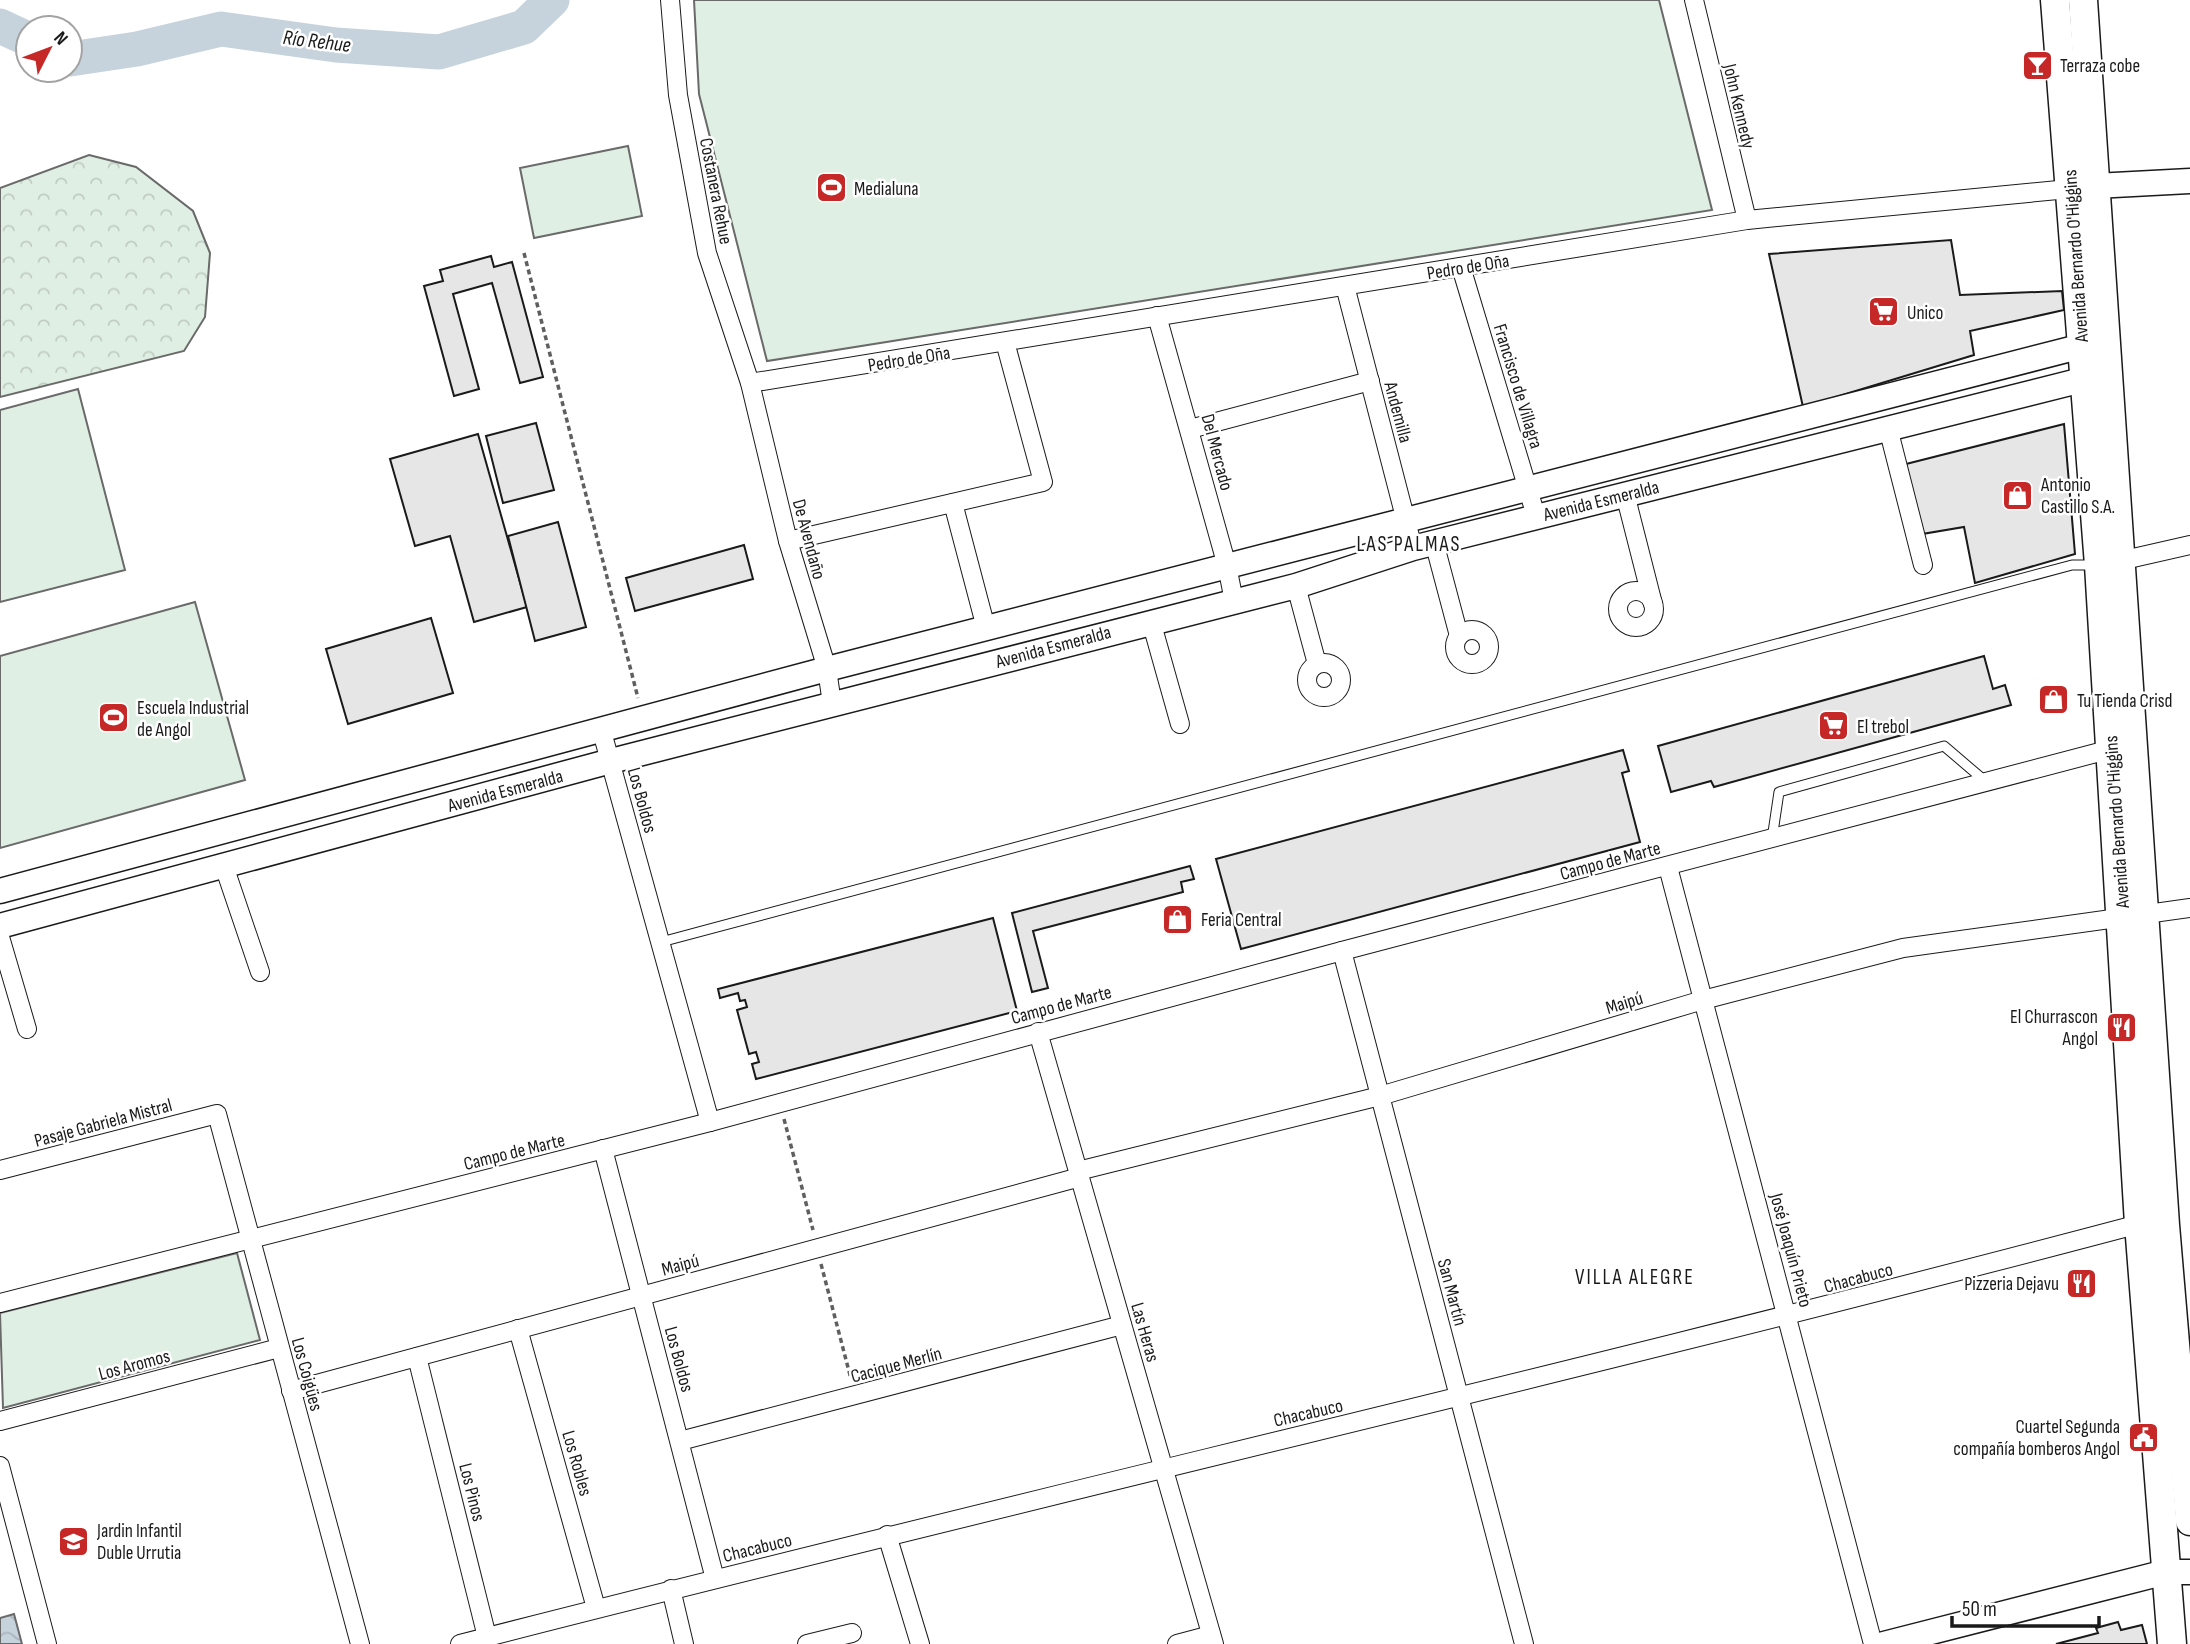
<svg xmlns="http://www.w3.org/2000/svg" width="2190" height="1644" font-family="'Sofia Sans Condensed',sans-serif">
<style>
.forest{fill:url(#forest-crowns);stroke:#6a6a6a;stroke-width:2}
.park{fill:#e0efe3;stroke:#6a6a6a;stroke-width:2}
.water{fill:url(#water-waves);stroke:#6a6a6a;stroke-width:2}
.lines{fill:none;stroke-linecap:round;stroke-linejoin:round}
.river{stroke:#c6d2dc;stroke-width:35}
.building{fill:#e6e6e6;stroke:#1a1a1a;stroke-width:2}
.lane-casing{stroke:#1a1a1a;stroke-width:11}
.street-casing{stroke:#1a1a1a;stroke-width:20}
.secondary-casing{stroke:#1a1a1a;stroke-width:27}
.primary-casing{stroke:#1a1a1a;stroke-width:31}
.path{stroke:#5f5f5f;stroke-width:3.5;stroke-dasharray:5 3.5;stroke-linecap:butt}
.lane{stroke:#fff;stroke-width:9}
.street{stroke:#fff;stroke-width:18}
.secondary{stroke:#fff;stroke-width:24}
.primary{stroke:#fff;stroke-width:28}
.labels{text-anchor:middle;stroke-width:5;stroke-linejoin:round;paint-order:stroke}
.poi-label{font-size:19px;fill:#1a1a1a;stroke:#fff;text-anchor:start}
.street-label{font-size:19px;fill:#1a1a1a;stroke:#fff}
.water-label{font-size:21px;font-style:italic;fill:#1a1a1a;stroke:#fff}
.neighbourhood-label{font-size:21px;letter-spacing:2px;fill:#1a1a1a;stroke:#fff}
</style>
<defs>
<pattern id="forest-crowns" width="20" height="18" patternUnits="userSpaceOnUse" patternTransform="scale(1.75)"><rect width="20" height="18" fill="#e0efe3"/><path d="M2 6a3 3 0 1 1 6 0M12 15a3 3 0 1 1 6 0" fill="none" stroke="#c0ccc2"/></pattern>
<pattern id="water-waves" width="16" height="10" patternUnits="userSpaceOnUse" patternTransform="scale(1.75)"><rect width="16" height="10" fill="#c6d2dc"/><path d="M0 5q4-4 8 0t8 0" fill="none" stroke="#aab4bc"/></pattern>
</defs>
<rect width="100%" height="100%" fill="#fff"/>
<path class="forest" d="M89,155L136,167L193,211L210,253L205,317L184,351L0,397V188Z"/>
<g class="park">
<path d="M694,0H1659L1712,210L767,361L699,94Z"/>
<path d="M628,146L642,216L534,238L520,168Z"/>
<path d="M78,389L125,570L0,602V410Z"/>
<path d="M195,602L245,780L0,848V656Z"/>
<path d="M237,1253L260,1340L3,1408L0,1313Z"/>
</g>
<path class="water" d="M14,1614L22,1644H0V1618Z"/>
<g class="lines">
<g class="river">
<path d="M0,26L28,39"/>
<path d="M70,59L137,49L221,29L336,45L439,52L524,27L552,0"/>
</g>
</g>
<g class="building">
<path d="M1951,240L1960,295L2062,291L2064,310L1970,331L1974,355L1803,407L1769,254Z"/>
<path d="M491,256L494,267L512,262L543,377L520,383L492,283L453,294L479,389L454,396L424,286L443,281L440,270Z"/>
<path d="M536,423L554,490L503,503L486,436Z"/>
<path d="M2064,424L2075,554L1975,583L1964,527L1922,534L1906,464Z"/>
<path d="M478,434L527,607L474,622L450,536L415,546L390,459Z"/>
<path d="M558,522L586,627L535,641L508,536Z"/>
<path d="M744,545L753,579L635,611L626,578Z"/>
<path d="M431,618L453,693L348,724L326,649Z"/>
<path d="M1984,656L1993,689L2005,685L2011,705L1714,787L1711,781L1671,792L1658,746Z"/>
<path d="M1623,750L1629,771L1622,773L1640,842L1241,949L1216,859Z"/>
<path d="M1190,866L1194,879L1181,882L1183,892L1033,931L1048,988L1032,992L1012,913Z"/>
<path d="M993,918L1017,1011L756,1079L752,1064L759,1062L756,1052L749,1054L737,1010L747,1007L745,1000L740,1001L738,993L720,998L718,989Z"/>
<path d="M2118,1622L2121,1630L2142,1625L2147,1644H2056L2098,1633L2096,1628Z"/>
</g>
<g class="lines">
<defs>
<g id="lane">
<path d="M1772,839L1779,792L1944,746L1985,781"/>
<path d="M661,942L2072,565H2097"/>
</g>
<g id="street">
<path d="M670,0L678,95L707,253L750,383L788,541L827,669L832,704"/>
<path d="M1694,0L1747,220"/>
<path d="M1461,267L1536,516"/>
<path d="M1345,286L1413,548"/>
<path d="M1157,316L1227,566L1234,601"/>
<path d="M750,383L1747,220L2079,188"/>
<path d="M1888,428L1923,565"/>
<path d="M1190,429L1370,381"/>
<path d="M1625,494L1653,604"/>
<path d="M953,503L986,628"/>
<path d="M788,541L1043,482L1005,342"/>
<path d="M1434,542L1459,636"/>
<path d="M2111,563L2190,545"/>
<path d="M1296,586L1317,664"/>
<circle cx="1636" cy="609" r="18"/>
<path d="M1151,621L1180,724"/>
<circle cx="1472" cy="647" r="17"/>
<circle cx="1324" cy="680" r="17"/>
<path d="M602,732L710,1122"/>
<path d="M224,866L260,972"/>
<path d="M1668,867L1873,1644"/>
<path d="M0,937L27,1029"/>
<path d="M1342,951L1524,1644"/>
<path d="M1038,1032L1214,1644"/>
<path d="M603,1149L715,1579"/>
<path d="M0,1170L217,1114L360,1644"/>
<path d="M1078,1171L1380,1096L1703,1000L1903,948L2190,908"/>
<path d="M0,1303L710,1122L1342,951L2119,747"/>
<path d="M518,1329L596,1608"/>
<path d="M417,1357L487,1637"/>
<path d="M291,1391L1080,1177"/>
<path d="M0,1421L279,1348"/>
<path d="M680,1441L1122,1325"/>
<path d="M0,1466L47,1644"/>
<path d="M887,1535L920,1644"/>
<path d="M671,1589L684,1644"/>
<path d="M460,1644C1019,1500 1581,1372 2139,1224H2148"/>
<path d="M807,1644L852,1633"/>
<path d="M1177,1644L1211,1635"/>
</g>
<g id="secondary">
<path d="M2095,186L2190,181"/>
<path d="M0,891L827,669L2098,342"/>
<path d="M0,926L611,761L1296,586L1413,548L2102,375"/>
<path d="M1884,1644L2166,1572H2190"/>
</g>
<g id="primary">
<path d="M2055,0L2099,565L2139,1224L2172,1644"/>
<path d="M2083,0L2165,1225L2190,1521"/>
</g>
</defs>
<use href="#lane" class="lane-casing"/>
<use href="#street" class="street-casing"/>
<use href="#secondary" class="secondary-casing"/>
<use href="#primary" class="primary-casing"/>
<g class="path">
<path d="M524,253L638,698"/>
<path d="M784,1119L813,1230"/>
<path d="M821,1264L851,1379"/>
</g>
<use href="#lane" class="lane"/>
<use href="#street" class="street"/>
<use href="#secondary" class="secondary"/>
<use href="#primary" class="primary"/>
</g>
<defs>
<symbol id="bar-square" viewBox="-11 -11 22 22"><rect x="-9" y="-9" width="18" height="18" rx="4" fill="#c62828" stroke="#fff"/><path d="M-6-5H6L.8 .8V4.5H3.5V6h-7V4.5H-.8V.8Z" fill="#fff"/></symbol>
<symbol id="stadium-square" viewBox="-11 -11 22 22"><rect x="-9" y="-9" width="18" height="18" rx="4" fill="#c62828" stroke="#fff"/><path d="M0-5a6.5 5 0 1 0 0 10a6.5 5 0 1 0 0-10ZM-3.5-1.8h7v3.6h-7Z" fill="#fff"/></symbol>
<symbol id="supermarket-square" viewBox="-11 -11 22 22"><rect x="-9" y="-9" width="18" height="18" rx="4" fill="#c62828" stroke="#fff"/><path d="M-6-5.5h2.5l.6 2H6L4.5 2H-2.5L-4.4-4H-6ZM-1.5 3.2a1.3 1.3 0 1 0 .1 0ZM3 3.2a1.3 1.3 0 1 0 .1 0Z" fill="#fff"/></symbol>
<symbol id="shop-square" viewBox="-11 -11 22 22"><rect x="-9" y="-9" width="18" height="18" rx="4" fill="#c62828" stroke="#fff"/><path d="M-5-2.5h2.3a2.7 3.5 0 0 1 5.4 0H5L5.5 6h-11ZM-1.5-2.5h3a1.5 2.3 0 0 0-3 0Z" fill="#fff"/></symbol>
<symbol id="restaurant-square" viewBox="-11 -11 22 22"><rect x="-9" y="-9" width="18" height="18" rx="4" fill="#c62828" stroke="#fff"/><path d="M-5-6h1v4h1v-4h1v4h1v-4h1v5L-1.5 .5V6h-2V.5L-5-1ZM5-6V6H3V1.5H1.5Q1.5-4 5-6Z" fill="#fff"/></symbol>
<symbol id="civic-square" viewBox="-11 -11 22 22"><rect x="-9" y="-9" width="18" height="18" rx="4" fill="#c62828" stroke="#fff"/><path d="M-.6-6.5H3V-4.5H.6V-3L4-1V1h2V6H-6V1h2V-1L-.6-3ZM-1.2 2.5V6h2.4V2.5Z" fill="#fff"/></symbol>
<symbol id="school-square" viewBox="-11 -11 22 22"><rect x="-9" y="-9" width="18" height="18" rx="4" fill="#c62828" stroke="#fff"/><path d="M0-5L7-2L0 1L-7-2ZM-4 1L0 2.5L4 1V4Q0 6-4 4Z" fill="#fff"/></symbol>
</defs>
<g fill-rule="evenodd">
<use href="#bar-square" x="2020" y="48" width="35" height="35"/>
<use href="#stadium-square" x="814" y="170" width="35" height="35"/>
<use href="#supermarket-square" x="1866" y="294" width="35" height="35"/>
<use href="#shop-square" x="2000" y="478" width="35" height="35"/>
<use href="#shop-square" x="2036" y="682" width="35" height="35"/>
<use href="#stadium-square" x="96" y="700" width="35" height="35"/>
<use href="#supermarket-square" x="1816" y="708" width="35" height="35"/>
<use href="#shop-square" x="1160" y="902" width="35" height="35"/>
<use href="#restaurant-square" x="2104" y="1010" width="35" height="35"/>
<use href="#restaurant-square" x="2064" y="1266" width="35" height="35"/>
<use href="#civic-square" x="2126" y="1420" width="35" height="35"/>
<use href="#school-square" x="56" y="1524" width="35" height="35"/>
</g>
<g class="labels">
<g class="poi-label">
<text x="2060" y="72">Terraza cobe</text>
<text x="854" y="195">Medialuna</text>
<text x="1907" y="319">Unico</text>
<text x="2041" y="491">Antonio<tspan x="2041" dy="22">Castillo S.A.</tspan></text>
<text x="2077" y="707">Tu Tienda Crisd</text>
<text x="137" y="714">Escuela Industrial<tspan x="137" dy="22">de Angol</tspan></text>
<text x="1857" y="733">El trebol</text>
<text x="1201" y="926">Feria Central</text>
<text x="2098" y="1023" text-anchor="end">El Churrascon<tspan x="2098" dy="22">Angol</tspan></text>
<text x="2059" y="1290" text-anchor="end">Pizzeria Dejavu</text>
<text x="2120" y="1433" text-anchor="end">Cuartel Segunda<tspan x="2120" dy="22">compañía bomberos Angol</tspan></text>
<text x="97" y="1537">Jardin Infantil<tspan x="97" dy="22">Duble Urrutia</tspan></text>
</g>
<g class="street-label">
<text transform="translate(1740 106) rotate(77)" y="7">John Kennedy</text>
<text transform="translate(717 191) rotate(79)" y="7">Costanera Rehue</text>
<text transform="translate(2075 256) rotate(-94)" y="7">Avenida Bernardo O'Higgins</text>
<text transform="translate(1468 266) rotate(-9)" y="7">Pedro de Oña</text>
<text transform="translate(909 358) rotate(-9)" y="7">Pedro de Oña</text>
<text transform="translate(1519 386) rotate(73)" y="7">Francisco de Villagra</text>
<text transform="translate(1399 412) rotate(75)" y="7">Andemilla</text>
<text transform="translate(1218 452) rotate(75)" y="7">Del Mercado</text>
<text transform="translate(1601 500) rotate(-14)" y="7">Avenida Esmeralda</text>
<text transform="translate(810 539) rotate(75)" y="7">De Avendaño</text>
<text transform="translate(1053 646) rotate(-15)" y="7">Avenida Esmeralda</text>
<text transform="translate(505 790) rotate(-15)" y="7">Avenida Esmeralda</text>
<text transform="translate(643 800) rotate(75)" y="7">Los Boldos</text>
<text transform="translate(2116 822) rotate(-94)" y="7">Avenida Bernardo O'Higgins</text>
<text transform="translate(1610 860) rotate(-15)" y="7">Campo de Marte</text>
<text transform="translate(1624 1002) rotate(-17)" y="7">Maipú</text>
<text transform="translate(1061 1004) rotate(-15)" y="7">Campo de Marte</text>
<text transform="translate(103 1122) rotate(-15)" y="7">Pasaje Gabriela Mistral</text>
<text transform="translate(514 1151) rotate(-14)" y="7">Campo de Marte</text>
<text transform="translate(1792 1250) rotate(75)" y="7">José Joaquín Prieto</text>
<text transform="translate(680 1264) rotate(-15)" y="7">Maipú</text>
<text transform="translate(1858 1277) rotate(-15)" y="7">Chacabuco</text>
<text transform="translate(1453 1292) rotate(75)" y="7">San Martín</text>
<text transform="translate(1146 1332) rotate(74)" y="7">Las Heras</text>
<text transform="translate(680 1359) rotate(75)" y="7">Los Boldos</text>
<text transform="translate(134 1364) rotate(-15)" y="7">Los Aromos</text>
<text transform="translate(896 1364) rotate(-15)" y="7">Cacique Merlín</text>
<text transform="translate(308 1374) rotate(75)" y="7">Los Coigües</text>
<text transform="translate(1308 1412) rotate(-13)" y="7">Chacabuco</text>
<text transform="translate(578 1463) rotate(74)" y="7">Los Robles</text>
<text transform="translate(473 1492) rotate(76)" y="7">Los Pinos</text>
<text transform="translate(757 1547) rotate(-14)" y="7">Chacabuco</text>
</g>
<g class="water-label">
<text transform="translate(317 41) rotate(7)" y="7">Río Rehue</text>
</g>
<g class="neighbourhood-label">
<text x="1409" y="551">LAS PALMAS</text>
<text x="1635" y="1284">VILLA ALEGRE</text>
</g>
</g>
<g transform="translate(49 49) rotate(48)"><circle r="33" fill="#ffffff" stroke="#a3a3a3" stroke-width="2"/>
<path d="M0-5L12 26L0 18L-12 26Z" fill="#c62828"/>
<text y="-10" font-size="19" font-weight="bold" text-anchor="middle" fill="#1a1a1a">N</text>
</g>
<path d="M1952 1616v10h147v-10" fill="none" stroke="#1a1a1a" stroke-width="3.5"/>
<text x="1962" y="1616" font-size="21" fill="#1a1a1a" stroke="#ffffff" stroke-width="5" paint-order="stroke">50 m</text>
</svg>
